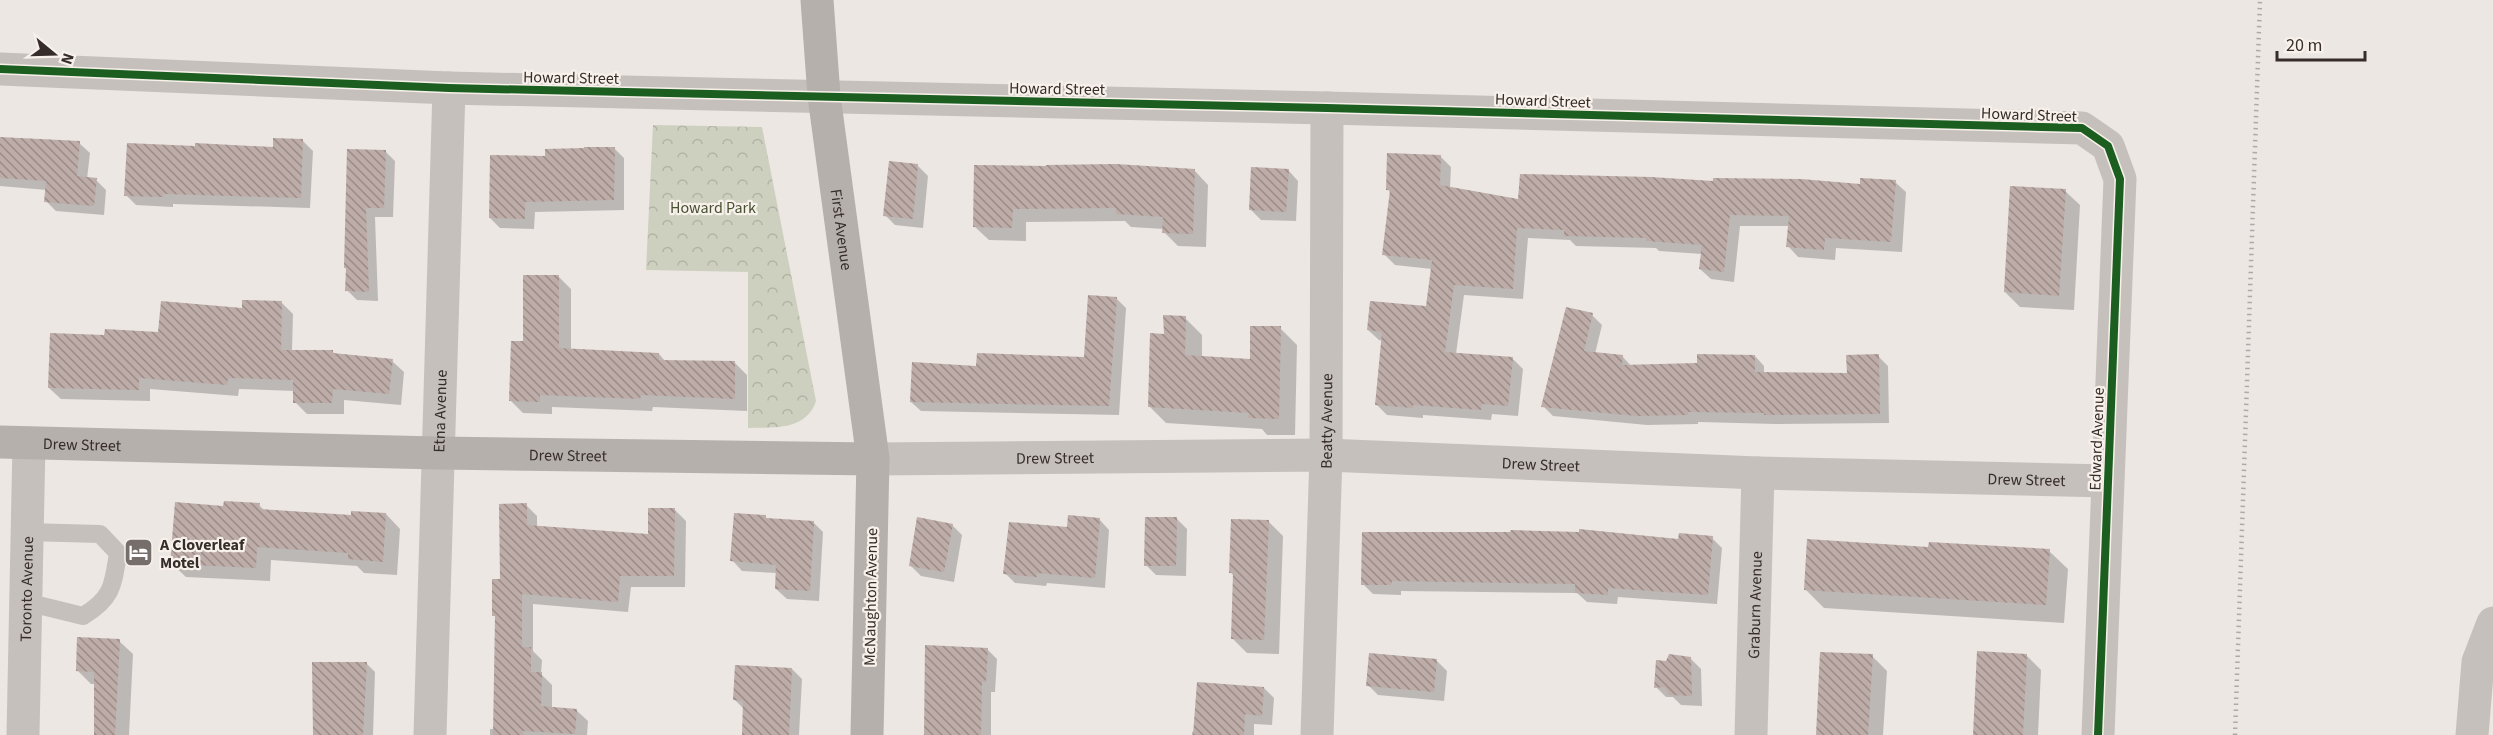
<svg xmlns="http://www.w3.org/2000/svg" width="2493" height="735" font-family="'Source Sans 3',sans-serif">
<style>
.park{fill:url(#park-crowns)}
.shadow{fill:#0003}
.building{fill:url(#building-back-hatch)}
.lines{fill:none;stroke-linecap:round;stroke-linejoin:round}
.service{stroke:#c6c0bc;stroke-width:18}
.minor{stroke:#c6c0bc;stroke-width:33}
.secondary{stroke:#b6b0ad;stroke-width:33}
.rail{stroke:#ada9a7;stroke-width:4.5;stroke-dasharray:1.5 4.5;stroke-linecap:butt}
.cycleway-casing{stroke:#f8f1eb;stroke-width:11}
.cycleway{stroke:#1b5e20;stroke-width:8}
.labels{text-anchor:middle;stroke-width:4.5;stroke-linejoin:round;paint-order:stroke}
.street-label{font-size:16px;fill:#362d2a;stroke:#f8f1eb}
.park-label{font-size:16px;fill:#475131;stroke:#f8f1eb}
.poi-label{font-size:16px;font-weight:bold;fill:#362d2a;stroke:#f8f1eb;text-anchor:start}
</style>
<defs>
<pattern id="park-crowns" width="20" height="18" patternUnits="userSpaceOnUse" patternTransform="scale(1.5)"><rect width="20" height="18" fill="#ced0bf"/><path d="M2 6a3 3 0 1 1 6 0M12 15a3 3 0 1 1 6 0" fill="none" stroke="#b2b3a4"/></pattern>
<pattern id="building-back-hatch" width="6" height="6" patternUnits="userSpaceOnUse" patternTransform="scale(1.5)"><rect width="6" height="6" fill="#bdaca7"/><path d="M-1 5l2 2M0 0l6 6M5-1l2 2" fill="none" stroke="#9a8c88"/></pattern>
</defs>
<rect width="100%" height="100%" fill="#ece7e3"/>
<path class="park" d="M653,125L762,127L816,401C806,431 774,427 748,428V272L646,270Z"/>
<g class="shadow">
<path d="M0,138L79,143L90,153L87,179L96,180L106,190L104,215L56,211L46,201L47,190L0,186Z"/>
<path d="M302,140L313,151L310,208L173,204V207L136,205L126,195Z"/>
<path d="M614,148L624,158V210L535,212L534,229L500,228L490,218L546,158Z"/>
<path d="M385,151L395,161L393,217H375L378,301L357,300L347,290L348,270L345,268Z"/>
<path d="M1440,156L1451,167L1450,188L1520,200L1714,183L1861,186L1895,182L1906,192L1902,252L1836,248L1835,260L1798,257L1788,246L1789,226H1740L1734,282L1711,279L1700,269L1702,254L1659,251L1656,248L1576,246L1570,240L1528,238L1523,299L1464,295L1456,354L1512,358L1523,369L1518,416L1492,414L1491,420L1423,415V418L1387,415L1376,404L1383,341L1379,340L1368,330L1427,307L1432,269L1395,265L1384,254L1391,193L1387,189Z"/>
<path d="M918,166L928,176L923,228L895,225L885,215Z"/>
<path d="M975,166L1195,171L1208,185L1206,247L1178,246L1164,232V229L1131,227L1125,221L1026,222V241L989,240L975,227Z"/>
<path d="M1288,170L1298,181L1296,221L1261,220L1251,210Z"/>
<path d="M2065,191L2080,205L2074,310L2020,307L2005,292Z"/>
<path d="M559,277L571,289V350L659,354L666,362L735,363L747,375V411L653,407L652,411L552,407V414L523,413L511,401L524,343Z"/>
<path d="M1116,298L1126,308L1119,415L921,411L911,402L978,368L1086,359Z"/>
<path d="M281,302L293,314L292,351H332L336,355L392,361L404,372L401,405L344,400V414H307L295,402V391L239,389L238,396L150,389V401L61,399L49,388L106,336L160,333L243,309Z"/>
<path d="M1592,315L1602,325L1595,354L1622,356L1632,367L1698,365L1755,356L1764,366V373L1848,374L1878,356L1888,366L1889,423L1775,424L1698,422V424L1647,425L1553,416L1543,406Z"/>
<path d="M1185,318L1202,335V357L1251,360L1280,328L1297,345L1295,435H1267L1262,429L1166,423L1149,406L1165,335Z"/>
<path d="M259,505L265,511L352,517L386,514L400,529L397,575L364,573L357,566L271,560L270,581L186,577L171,563Z"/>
<path d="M526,505L537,516V528L650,536L675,510L686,521L685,587H631L628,612L533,604V651L542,660L541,674L552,685V709L576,710L588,721L587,735H490V729H495L496,618L494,615L502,581Z"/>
<path d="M765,517L769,520L813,522L823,532L819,601L787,599L776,589L777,573L742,571L732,560Z"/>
<path d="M1099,519L1109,530L1105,588L1047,583L1046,586L1015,583L1005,573L1068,529Z"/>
<path d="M1177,519L1187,529L1186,576L1156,575L1146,565Z"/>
<path d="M1268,521L1283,536L1279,654L1247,653L1232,638L1235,577L1230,572Z"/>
<path d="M952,525L962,535L954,582L921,576L911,566Z"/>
<path d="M1712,538L1722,548L1717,604L1618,597L1617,604L1587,602L1577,593L1401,591V595L1373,594L1363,584Z"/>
<path d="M1930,548L2049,551L2068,569L2064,623L1824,608L1805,589Z"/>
<path d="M119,641L133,654L129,735H96V684H91L77,670Z"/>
<path d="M987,649L997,659L995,692H991V735H924Z"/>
<path d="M2026,655L2041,670L2038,735H1974Z"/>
<path d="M1872,656L1887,671L1883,735H1817Z"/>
<path d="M1691,659L1701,669L1702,706L1681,705L1673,697H1666L1656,687Z"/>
<path d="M1437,661L1447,671L1444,701L1378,695L1368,685Z"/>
<path d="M366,663L375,672L373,735H314Z"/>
<path d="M792,669L802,679L799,735H743L744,709L735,700Z"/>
<path d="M1264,688L1274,698L1272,725L1254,724V735H1192V732Z"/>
</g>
<g class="building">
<path d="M0,137L80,141L77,176L97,178L94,206L44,202L46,181L0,178Z"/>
<path d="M273,138L303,139L301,198L164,194L163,197L124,196L127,143L195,146V143L273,147Z"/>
<path d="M584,147H615L614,200L525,202V219L489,218L490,155L545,156V149L584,148Z"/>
<path d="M347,149L386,150L384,208H366L369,292L345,291L346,268H344Z"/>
<path d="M1387,153L1441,155L1440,185L1518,199L1520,174L1651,177L1713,181V178L1801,179L1860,184V178L1896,180L1891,242L1825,238L1824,250L1786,247L1789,216L1730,215L1724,272L1699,269L1702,245L1646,241V238L1564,236V230L1517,228L1513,289L1454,285L1445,352L1513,357L1508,406L1482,404L1481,410L1413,405V408L1375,405L1382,332L1367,330L1370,301L1426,306L1432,260L1382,255L1390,190H1386Z"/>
<path d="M889,161L918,164L913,219L883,216Z"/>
<path d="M1116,164L1195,169L1193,234L1162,233L1163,217L1116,214V208L1013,209L1012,228L973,227L974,165L1046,166V165Z"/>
<path d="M1251,167L1289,169L1286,212L1249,210Z"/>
<path d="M2010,186L2066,189L2059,296L2004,292Z"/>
<path d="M523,275H559V348L659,353V360L735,361V399L641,395L640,399L540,395V402L509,401L511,341H523Z"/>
<path d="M1088,295L1117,297L1109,406L910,402L912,362L976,366L977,353L1084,357Z"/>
<path d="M242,300L282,301L281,350H333V353L393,359L389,394L333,389L332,403H293V380L228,378L227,385L139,378V390L48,388L50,333L104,335L105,329L158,332L161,301L242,308Z"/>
<path d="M1566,307L1593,313L1584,351L1623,355L1622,365L1697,363V354L1755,355V372L1847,373L1846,355L1879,354L1880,414L1764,415V413L1688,412V415L1637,416L1541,407Z"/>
<path d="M1163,315L1186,316L1185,355L1250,359V326H1281L1279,419L1248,418L1249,413L1148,407L1150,333L1164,334Z"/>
<path d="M224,501L260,503L259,509L351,515V511L386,513L383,562L348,559V553L257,547L256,568L170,564L175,502L223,506Z"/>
<path d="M527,503V525L648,534V508H675L674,576H620L618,602L522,594V647H531V672H542L541,706L577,709L575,734L523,731V735H493L495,616H492V579H500L499,504Z"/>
<path d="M734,513L766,515V518L814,521L810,591L775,589L776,565L730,561Z"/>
<path d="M1068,515L1100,518L1095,578L1037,573V577L1003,574L1009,522L1067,527Z"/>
<path d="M917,517L953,524L944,572L909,566Z"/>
<path d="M1145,517H1177L1176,566H1144Z"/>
<path d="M1231,519L1269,520L1264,640L1231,639L1233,573H1229Z"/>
<path d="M1579,529L1678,539L1679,533L1713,536L1708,595L1608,588V595L1575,593V584L1392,581L1391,585H1361L1362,532H1510L1511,530L1579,532Z"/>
<path d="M1807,539L1928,547L1929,542L2050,549L2046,605L1804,590Z"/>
<path d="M77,637L120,639L115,735H94V672L76,671Z"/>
<path d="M925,645L988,648L986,682H982L981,735H924Z"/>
<path d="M1977,651L2027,654L2023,735H1973Z"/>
<path d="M1820,652L1873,654L1868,735H1816Z"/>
<path d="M1369,653L1437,659L1434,692L1366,686Z"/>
<path d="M1669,654L1691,657L1692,696L1669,695L1665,687L1654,688L1656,660L1666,661Z"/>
<path d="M312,662H367L363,735H313Z"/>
<path d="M735,665L792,668L789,735H742L743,701L733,700Z"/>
<path d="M1197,682L1264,687L1262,716L1245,714L1244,735H1193Z"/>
</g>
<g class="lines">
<path class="service" d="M26,602L83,616C113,598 113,585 118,553L100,534L27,532"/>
<g class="minor">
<path d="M0,69L449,88L1327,108L2082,128L2108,146L2120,179L2098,735"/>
<path id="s1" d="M873,459L1326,455L1758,473L2107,481"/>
<path id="s2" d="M23,735L29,443"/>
<path id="s3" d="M430,735L449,88"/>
<path id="s4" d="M1317,735L1326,455L1327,108"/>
<path id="s5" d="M1751,735L1758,473"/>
<path d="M2472,735L2478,662L2493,623"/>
</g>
<g class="secondary">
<path id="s6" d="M817,0L824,96L873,459L867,735"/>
<path id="s7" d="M0,442L437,453L873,459"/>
</g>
<path class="rail" d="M2235,735L2260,0"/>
<defs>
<path id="cycleway" d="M0,69L449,88L1327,108L2082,128L2108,146L2120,179L2098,735"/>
</defs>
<use href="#cycleway" class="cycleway-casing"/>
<use href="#cycleway" class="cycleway"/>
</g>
<defs>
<symbol id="hotel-square" viewBox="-11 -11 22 22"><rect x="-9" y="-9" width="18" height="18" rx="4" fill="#766e6b" stroke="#f8f1eb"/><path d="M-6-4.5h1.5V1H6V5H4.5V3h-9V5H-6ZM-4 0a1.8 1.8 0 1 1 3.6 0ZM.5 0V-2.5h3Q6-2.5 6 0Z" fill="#fff"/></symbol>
</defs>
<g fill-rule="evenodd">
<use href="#hotel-square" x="122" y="536" width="33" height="33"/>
</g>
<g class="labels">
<g class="street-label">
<text transform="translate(571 77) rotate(1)" y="6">Howard Street</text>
<text transform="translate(1057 88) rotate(1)" y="6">Howard Street</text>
<text transform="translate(1543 100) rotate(2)" y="6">Howard Street</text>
<text transform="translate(2029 114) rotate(2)" y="6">Howard Street</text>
<text dy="6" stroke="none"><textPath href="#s6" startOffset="231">First Avenue</textPath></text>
<text dy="6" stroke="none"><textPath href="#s3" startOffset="324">Etna Avenue</textPath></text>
<text dy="6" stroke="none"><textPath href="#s4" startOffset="314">Beatty Avenue</textPath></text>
<text transform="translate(2096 439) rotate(-88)" y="6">Edward Avenue</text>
<text dy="6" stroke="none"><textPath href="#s7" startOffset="82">Drew Street</textPath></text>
<text dy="6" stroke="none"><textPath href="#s7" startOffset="568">Drew Street</textPath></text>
<text dy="6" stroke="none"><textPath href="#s1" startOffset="182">Drew Street</textPath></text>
<text dy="6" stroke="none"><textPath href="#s1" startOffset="668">Drew Street</textPath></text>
<text dy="6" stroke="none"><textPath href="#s1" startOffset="1154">Drew Street</textPath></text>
<text dy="6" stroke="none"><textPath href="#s2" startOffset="146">Toronto Avenue</textPath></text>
<text transform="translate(870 597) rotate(-89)" y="6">McNaughton Avenue</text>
<text dy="6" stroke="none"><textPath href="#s5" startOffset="130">Graburn Avenue</textPath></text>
</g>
<g class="park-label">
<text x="713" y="213">Howard Park</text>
</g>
<g class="poi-label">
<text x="160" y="550">A Cloverleaf<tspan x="160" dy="18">Motel</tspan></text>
</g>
</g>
<g transform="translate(54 54) rotate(109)" stroke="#f8f1eb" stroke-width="4.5" paint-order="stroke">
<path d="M0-4.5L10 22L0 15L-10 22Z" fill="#362d2a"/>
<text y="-9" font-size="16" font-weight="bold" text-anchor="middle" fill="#362d2a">N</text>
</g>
<path d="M2277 51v9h88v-9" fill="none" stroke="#362d2a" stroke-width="3"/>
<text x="2286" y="51" font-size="18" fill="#362d2a" stroke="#f8f1eb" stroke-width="4.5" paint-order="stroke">20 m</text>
</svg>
